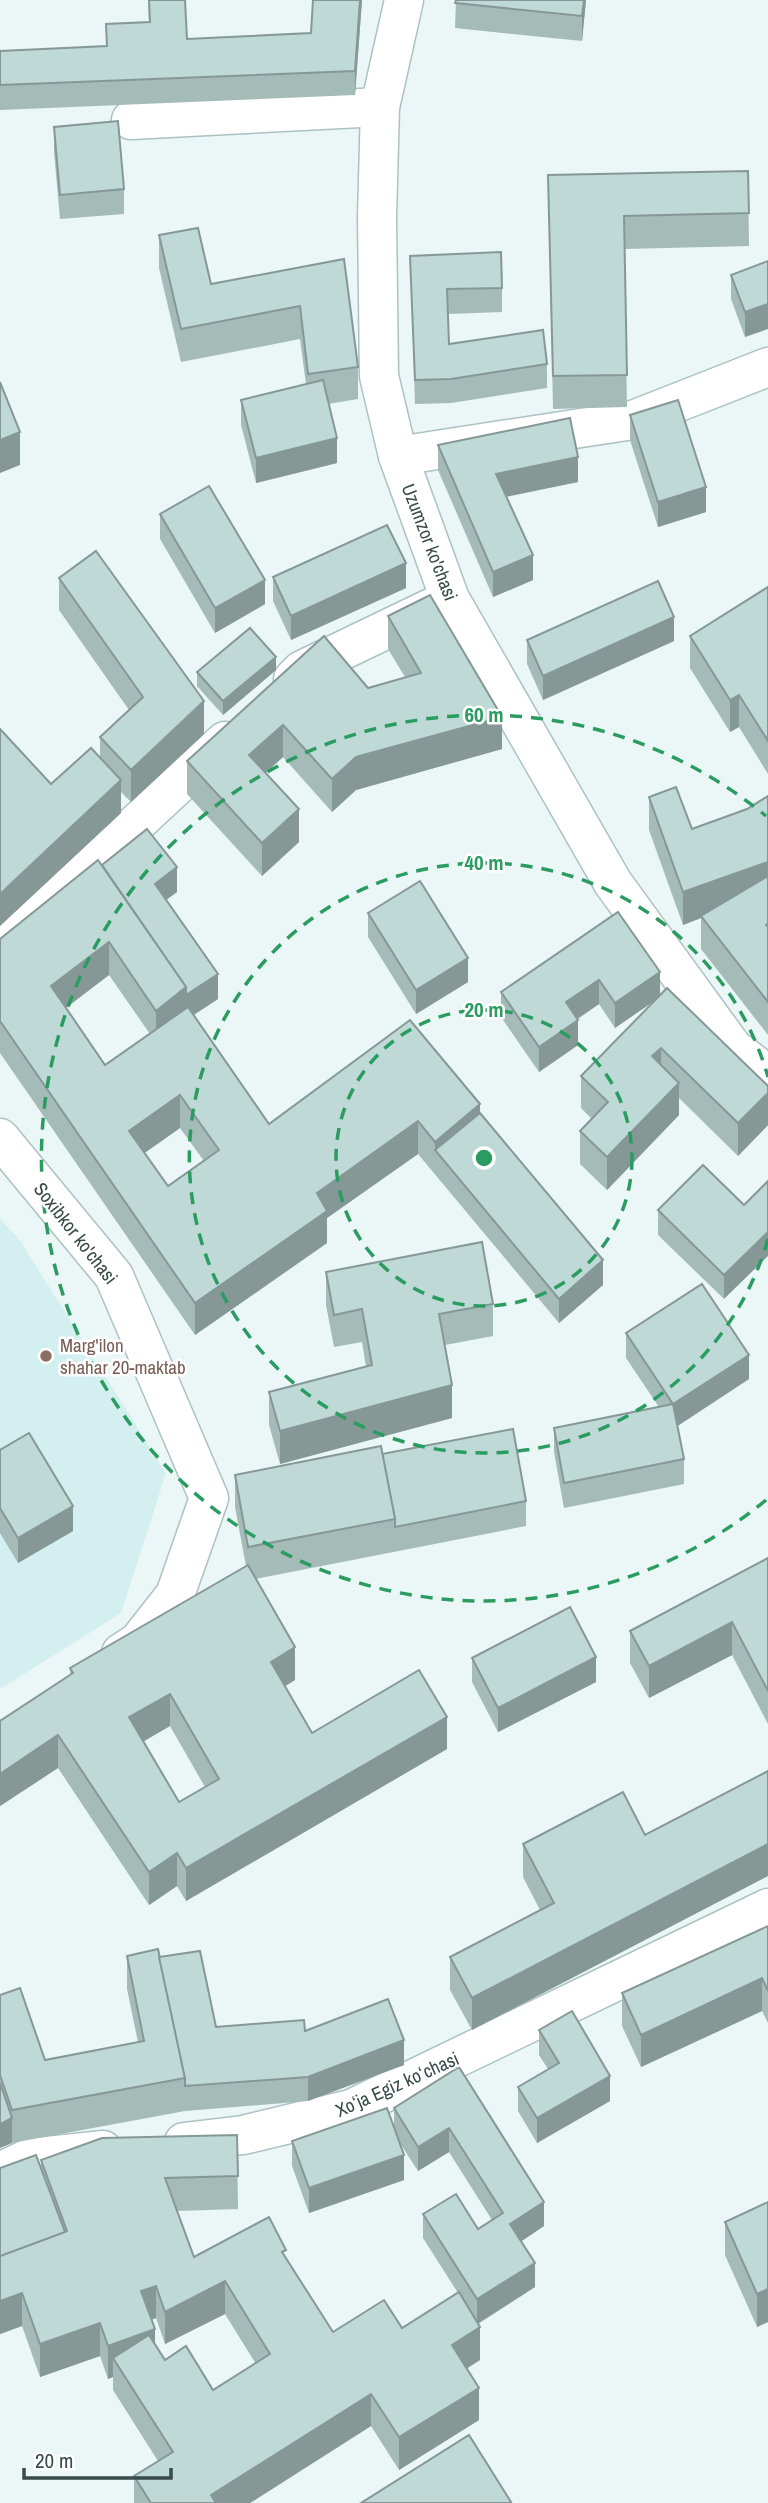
<svg xmlns="http://www.w3.org/2000/svg" width="768" height="2503" font-family="'Archivo Narrow',sans-serif">
<style>
.education{fill:#d4eff0}
.lines{fill:none;stroke-linecap:round;stroke-linejoin:round}
.minor-casing{stroke:#acc2c2;stroke-width:41}
.minor{stroke:#fff;stroke-width:38}
.wall{fill:#a4bbb8;fill-rule:evenodd}
.shaded-wall{fill:#869896}
.building{fill:#bfd9d6;stroke:#869896;stroke-width:2;fill-rule:evenodd}
.ring{fill:none;stroke:#2a9c62;stroke-width:3.5;stroke-dasharray:12 9}
.education-dot{fill:#8d6e63;stroke:#fff;stroke-width:2.5}
.labels{text-anchor:middle;stroke-width:5;stroke-linejoin:round;paint-order:stroke}
.street-label{font-size:19px;fill:#384b49;stroke:#fff}
.education-label{font-size:19px;fill:#785e54;stroke:#fff;text-anchor:start}
.centre{fill:#2a9c62;stroke:#fff;stroke-width:3.5}
.ring-label{font-size:21px;text-anchor:middle;font-weight:bold;fill:#2a9c62;stroke:#fff;stroke-width:5;stroke-linejoin:round;paint-order:stroke}
</style>
<rect width="100%" height="100%" fill="#ebf6f6"/>
<path class="education" d="M0,1219L19,1239L166,1473L121,1613L0,1689Z"/>
<g class="lines">
<defs>
<g id="minor">
<path d="M404,0L380,107L377,217L379,376L398,456L450,599L613,883L733,1048L768,1075"/>
<path d="M131,120L380,107"/>
<path d="M398,456L633,420L768,367"/>
<path d="M293,679L302,670L435,606"/>
<path d="M0,950L225,741"/>
<path d="M0,1138L114,1276L209,1498L175,1595L138,1642L121,1653"/>
<path d="M184,2142L243,2135L351,2109L768,1908"/>
<path d="M0,2172L29,2158L103,2150"/>
</g>
</defs>
<use href="#minor" class="minor-casing"/>
<use href="#minor" class="minor"/>
</g>
<g class="wall">
<path d="M148,0H185L187,39L311,33L362,0L355,95L0,110V51L106,46V24L149,22Z"/>
<path d="M456,0H586L582,41L455,28Z"/>
<path d="M54,127L124,189V214L60,219L54,152Z"/>
<path d="M748,171L749,246L624,249L627,407L553,409L548,175Z"/>
<path d="M159,235L211,284L344,259L358,367V399L328,404L337,463L256,483L241,425V400L306,384L300,339L181,362L159,268Z"/>
<path d="M410,256L502,288V312L448,314L449,344L547,364V388L451,403L415,404Z"/>
<path d="M768,261L745,337L731,299V275Z"/>
<path d="M630,415L706,512L658,527L630,440Z"/>
<path d="M438,445L578,482L506,496L533,580L493,597L438,470Z"/>
<path d="M160,514L265,604L215,633L160,539Z"/>
<path d="M273,577L406,588L291,640L273,601Z"/>
<path d="M59,578L204,734L131,802L121,792V813L0,926V729L51,784L100,757V737L129,710L59,610Z"/>
<path d="M768,587V774L739,727L730,732L690,668V636Z"/>
<path d="M388,616L502,749L356,790L332,812L283,757L266,773L299,842L262,876L187,794V761L368,688L405,677L388,649Z"/>
<path d="M527,640L674,641L543,700L527,664Z"/>
<path d="M276,670L223,715L197,686V672Z"/>
<path d="M768,796V1035L701,949V918L683,925L649,830V797L692,829L747,809Z"/>
<path d="M102,865L177,892L166,900L218,999L193,1015L269,1124L480,1113L603,1285L559,1323L418,1154L327,1218V1243L195,1335L0,1053V939ZM109,975L150,1034L105,1065L66,1008ZM180,1128L204,1161L168,1186L144,1153Z"/>
<path d="M618,912L660,996L768,1086V1125L738,1156L679,1098V1115L607,1190L580,1164V1131L592,1119L581,1108V1076L655,1000L615,1028L599,1004L578,1019V1045L539,1072L501,1017V992Z"/>
<path d="M368,913L468,982L416,1014L368,937Z"/>
<path d="M744,1205L724,1299L658,1235V1210Z"/>
<path d="M326,1272L493,1304V1336L445,1345L452,1418L280,1464L269,1425V1392L366,1367L362,1342L334,1347L326,1305Z"/>
<path d="M626,1333L749,1379L677,1426L684,1459V1484L564,1508L554,1452V1428L659,1407L626,1358Z"/>
<path d="M0,1450L73,1531L18,1563L0,1533Z"/>
<path d="M382,1454L526,1501V1526L255,1579L295,1680L285,1686L312,1733L447,1749L186,1901L177,1886L149,1905L58,1768L0,1806V1721L70,1675V1668L246,1566L235,1507V1475ZM170,1726L205,1787L179,1802L143,1741Z"/>
<path d="M768,1558V1724L732,1655L649,1698L630,1663V1631Z"/>
<path d="M472,1658L596,1682L498,1732L472,1682Z"/>
<path d="M768,1771V1876L472,2030L450,1990V1957L540,1910L523,1877V1844L645,1835Z"/>
<path d="M768,1926V2023L762,2011L641,2067L622,2026V1993Z"/>
<path d="M127,1956L159,1957L216,2027L305,2031L404,2065L308,2101L185,2111L12,2143L0,2148V1995L45,2060L138,2042L127,1989Z"/>
<path d="M539,2030L610,2101L537,2143L518,2111V2087L548,2069L539,2055Z"/>
<path d="M459,2067L544,2226L521,2241L535,2287L478,2324L480,2360L467,2368L479,2420L399,2470L371,2426L250,2503H134V2476L158,2461L113,2390V2377L108,2379L100,2356L40,2377L22,2326L0,2334L41,2168V2160L237,2135L238,2209L177,2211L194,2257H286L333,2332L402,2328L458,2293L423,2238V2214L478,2229L492,2220L449,2152L418,2171L398,2140L404,2180L309,2213L292,2166V2141L394,2127V2108ZM225,2314L256,2364L213,2390L165,2360L155,2344L151,2320L156,2318L165,2344Z"/>
<path d="M768,2202V2322L757,2327L725,2255V2222Z"/>
</g>
<g class="shaded-wall">
<path d="M360,0H362L355,95V71Z"/>
<path d="M584,0H586L582,41V16Z"/>
<path d="M768,304V329L745,337V312Z"/>
<path d="M20,432V465L0,473V440Z"/>
<path d="M337,438V463L256,483V458Z"/>
<path d="M578,457V482L496,499V474Z"/>
<path d="M706,487V512L658,527V502Z"/>
<path d="M533,555V580L493,597V572Z"/>
<path d="M406,563V588L291,640V616Z"/>
<path d="M265,580V604L215,633V608Z"/>
<path d="M674,617V641L543,700V676Z"/>
<path d="M276,657V670L223,715V701Z"/>
<path d="M739,695V727L730,732V700Z"/>
<path d="M204,701V734L131,802V770Z"/>
<path d="M502,717V749L356,790L332,812V779L356,757Z"/>
<path d="M283,725V757L249,788V755Z"/>
<path d="M121,780V813L0,926V894Z"/>
<path d="M299,809V842L262,876V843Z"/>
<path d="M768,862V894L701,916V918L683,925V892Z"/>
<path d="M177,867V892L155,908V884Z"/>
<path d="M109,942V975L51,1019V986Z"/>
<path d="M468,958V982L416,1014V990Z"/>
<path d="M660,972V997L615,1028V1003Z"/>
<path d="M218,974V999L186,1020L156,1043V1011L186,987Z"/>
<path d="M599,980V1004L566,1026V1002Z"/>
<path d="M578,1020V1045L539,1072V1047Z"/>
<path d="M661,1048V1080L652,1056Z"/>
<path d="M679,1083V1115L607,1190V1157Z"/>
<path d="M768,1093V1125L738,1156V1123Z"/>
<path d="M180,1095V1128L129,1164V1131Z"/>
<path d="M480,1104V1137L435,1150V1142Z"/>
<path d="M418,1121V1154L327,1218V1243L195,1335V1303L317,1193Z"/>
<path d="M768,1232V1256L724,1299V1275Z"/>
<path d="M603,1260V1285L559,1323V1299Z"/>
<path d="M749,1355V1379L673,1429V1404Z"/>
<path d="M452,1385V1418L280,1464V1431Z"/>
<path d="M73,1506V1531L18,1563V1538Z"/>
<path d="M732,1622V1655L649,1698V1666Z"/>
<path d="M295,1647V1680L271,1695V1662Z"/>
<path d="M596,1657V1682L498,1732V1708Z"/>
<path d="M170,1694V1726L129,1750V1717Z"/>
<path d="M447,1717V1749L186,1901V1868Z"/>
<path d="M58,1735V1768L0,1806V1774Z"/>
<path d="M768,1844V1876L472,2030V1998Z"/>
<path d="M177,1853V1886L149,1905V1872Z"/>
<path d="M762,1978V2011L641,2067V2035Z"/>
<path d="M404,2040V2065L308,2101V2077Z"/>
<path d="M610,2076V2101L537,2143V2118Z"/>
<path d="M12,2118V2143L0,2148V2124Z"/>
<path d="M449,2128V2152L418,2171V2147Z"/>
<path d="M404,2155V2180L309,2213V2188Z"/>
<path d="M544,2202V2226L510,2249V2224Z"/>
<path d="M535,2263V2287L477,2324V2299Z"/>
<path d="M225,2281V2314L165,2344V2312Z"/>
<path d="M156,2286V2318L141,2324V2291Z"/>
<path d="M768,2289V2322L757,2327V2294Z"/>
<path d="M22,2293V2326L0,2334V2301Z"/>
<path d="M100,2323V2356L40,2377V2344Z"/>
<path d="M480,2327V2360L452,2378V2345Z"/>
<path d="M155,2329V2362L113,2358V2377L108,2379V2346Z"/>
<path d="M479,2388V2420L399,2470V2437Z"/>
<path d="M371,2394V2426L250,2503H211V2495Z"/>
</g>
<g class="building">
<path d="M149,0H185L187,39L311,33L313,0H360L355,71L0,85V51L107,46L106,24L150,22Z"/>
<path d="M456,0H584L582,16L455,3Z"/>
<path d="M118,121L124,189L60,195L54,127Z"/>
<path d="M748,171L749,213L624,216L627,375L553,376L548,175Z"/>
<path d="M198,228L211,284L344,259L358,367L308,374L300,306L181,329L159,235Z"/>
<path d="M501,252L502,288L447,289L449,344L543,330L547,364L451,379L415,380L410,256Z"/>
<path d="M768,261V304L745,312L731,275Z"/>
<path d="M323,380L337,438L256,458L241,400Z"/>
<path d="M0,382L20,432L0,440Z"/>
<path d="M678,400L706,487L658,502L630,415Z"/>
<path d="M570,418L578,457L496,474L533,555L493,572L438,445Z"/>
<path d="M209,486L265,580L215,608L160,514Z"/>
<path d="M387,525L406,563L291,616L273,577Z"/>
<path d="M96,551L204,701L131,770L100,737L143,697L59,578Z"/>
<path d="M658,581L674,617L543,676L527,640Z"/>
<path d="M768,587V741L739,695L730,700L690,636Z"/>
<path d="M430,595L502,717L356,757L332,779L283,725L249,755L299,809L262,843L187,761L324,636L368,688L421,673L388,616Z"/>
<path d="M250,628L276,657L223,701L197,672Z"/>
<path d="M0,729L51,784L91,748L121,780L0,894Z"/>
<path d="M676,787L692,829L747,809L768,796V862L683,892L649,797Z"/>
<path d="M147,829L177,867L155,884L218,974L186,995V987L102,865Z"/>
<path d="M98,860L186,987L156,1011L109,942L51,986L105,1065L188,1007L269,1124L410,1020L480,1104L435,1142L418,1121L317,1193L327,1211L195,1303L0,1021V939ZM180,1095L219,1150L168,1186L129,1131Z"/>
<path d="M768,876V923L766,925L768,927V1002L701,916Z"/>
<path d="M420,881L468,958L416,990L368,913Z"/>
<path d="M618,912L660,972L615,1003L599,980L566,1002L578,1020L539,1047L501,992Z"/>
<path d="M667,988L768,1086V1093L738,1123L661,1048L652,1056L679,1083L607,1157L580,1131L608,1102L581,1076Z"/>
<path d="M480,1113L603,1260L559,1299L435,1150Z"/>
<path d="M703,1165L744,1205L768,1181V1232L724,1275L658,1210Z"/>
<path d="M482,1242L493,1304L439,1314L452,1385L280,1431L269,1392L372,1365L362,1309L334,1315L326,1272Z"/>
<path d="M702,1284L749,1355L673,1404L626,1333Z"/>
<path d="M673,1404L684,1459L564,1483L554,1428Z"/>
<path d="M513,1429L526,1501L395,1527V1519L382,1454Z"/>
<path d="M29,1433L73,1506L18,1538L0,1508V1450Z"/>
<path d="M381,1446L395,1519L248,1547L235,1475Z"/>
<path d="M768,1558V1691L732,1622L649,1666L630,1631Z"/>
<path d="M248,1565L295,1647L271,1662L312,1733L419,1670L447,1717L186,1868L177,1853L149,1872L58,1735L0,1774V1721L73,1673L70,1668ZM170,1694L219,1779L179,1802L129,1717Z"/>
<path d="M570,1607L596,1657L498,1708L472,1658Z"/>
<path d="M768,1771V1844L472,1998L450,1957L554,1903L523,1844L623,1792L645,1835Z"/>
<path d="M768,1926V1991L762,1978L641,2035L622,1993Z"/>
<path d="M158,1949L185,2078L12,2110L0,2075V1995L20,1988L45,2060L144,2041L127,1956Z"/>
<path d="M200,1951L216,2027L304,2020L305,2031L388,1999L404,2040L308,2077L185,2086V2078L159,1957Z"/>
<path d="M572,2011L610,2076L537,2118L518,2087L559,2063L539,2030Z"/>
<path d="M459,2067L544,2202L510,2224L535,2263L477,2299L423,2214L456,2194L478,2229L503,2213L449,2128L418,2147L394,2108Z"/>
<path d="M0,2083L12,2118L0,2124Z"/>
<path d="M387,2108L404,2155L309,2188L292,2141Z"/>
<path d="M237,2135L238,2176L165,2178L194,2257L269,2217L286,2250L282,2252L333,2332L384,2300L402,2328L459,2292L480,2327L452,2345L479,2388L399,2437L371,2394L211,2495L216,2503H151L134,2476L173,2452L113,2358L149,2335L165,2360L186,2346L213,2390L270,2354L225,2281L165,2312L156,2286L141,2291L155,2329L108,2346L100,2323L40,2344L22,2293L0,2301V2256L67,2231L41,2160L102,2138Z"/>
<path d="M36,2155L65,2232L0,2256V2168Z"/>
<path d="M768,2202V2289L757,2294L725,2222Z"/>
<path d="M469,2435L511,2502L509,2503H361Z"/>
</g>
<g class="ring">
<circle cx="484" cy="1158" r="148"/>
<path d="M768 1239A295 295 0 1 1 768 1077"/>
<path d="M766 1500A443 443 0 1 1 766 816"/>
</g>
<circle class="education-dot" cx="46" cy="1356" r="7"/>
<g class="labels">
<g class="street-label">
<text transform="translate(430 542) rotate(69)" y="7">Uzumzor ko'chasi</text>
<text transform="translate(76 1233) rotate(52)" y="7">Soxibkor ko'chasi</text>
<text transform="translate(397 2084) rotate(-24)" y="7">Xoʻja Egiz koʻchasi</text>
</g>
<g class="education-label">
<text x="60" y="1352">Marg'ilon<tspan x="60" dy="22">shahar 20-maktab</tspan></text>
</g>
</g>
<circle cx="484" cy="1158" r="10" class="centre"/>
<g class="ring-label">
<text x="484" y="722">60 m</text>
<text x="484" y="870">40 m</text>
<text x="484" y="1017">20 m</text>
</g>
<path d="M24 2468v10h147v-10" fill="none" stroke="#384b49" stroke-width="3.5"/>
<text x="35" y="2468" font-size="21" fill="#384b49" stroke="#ffffff" stroke-width="5" paint-order="stroke">20 m</text>
</svg>
